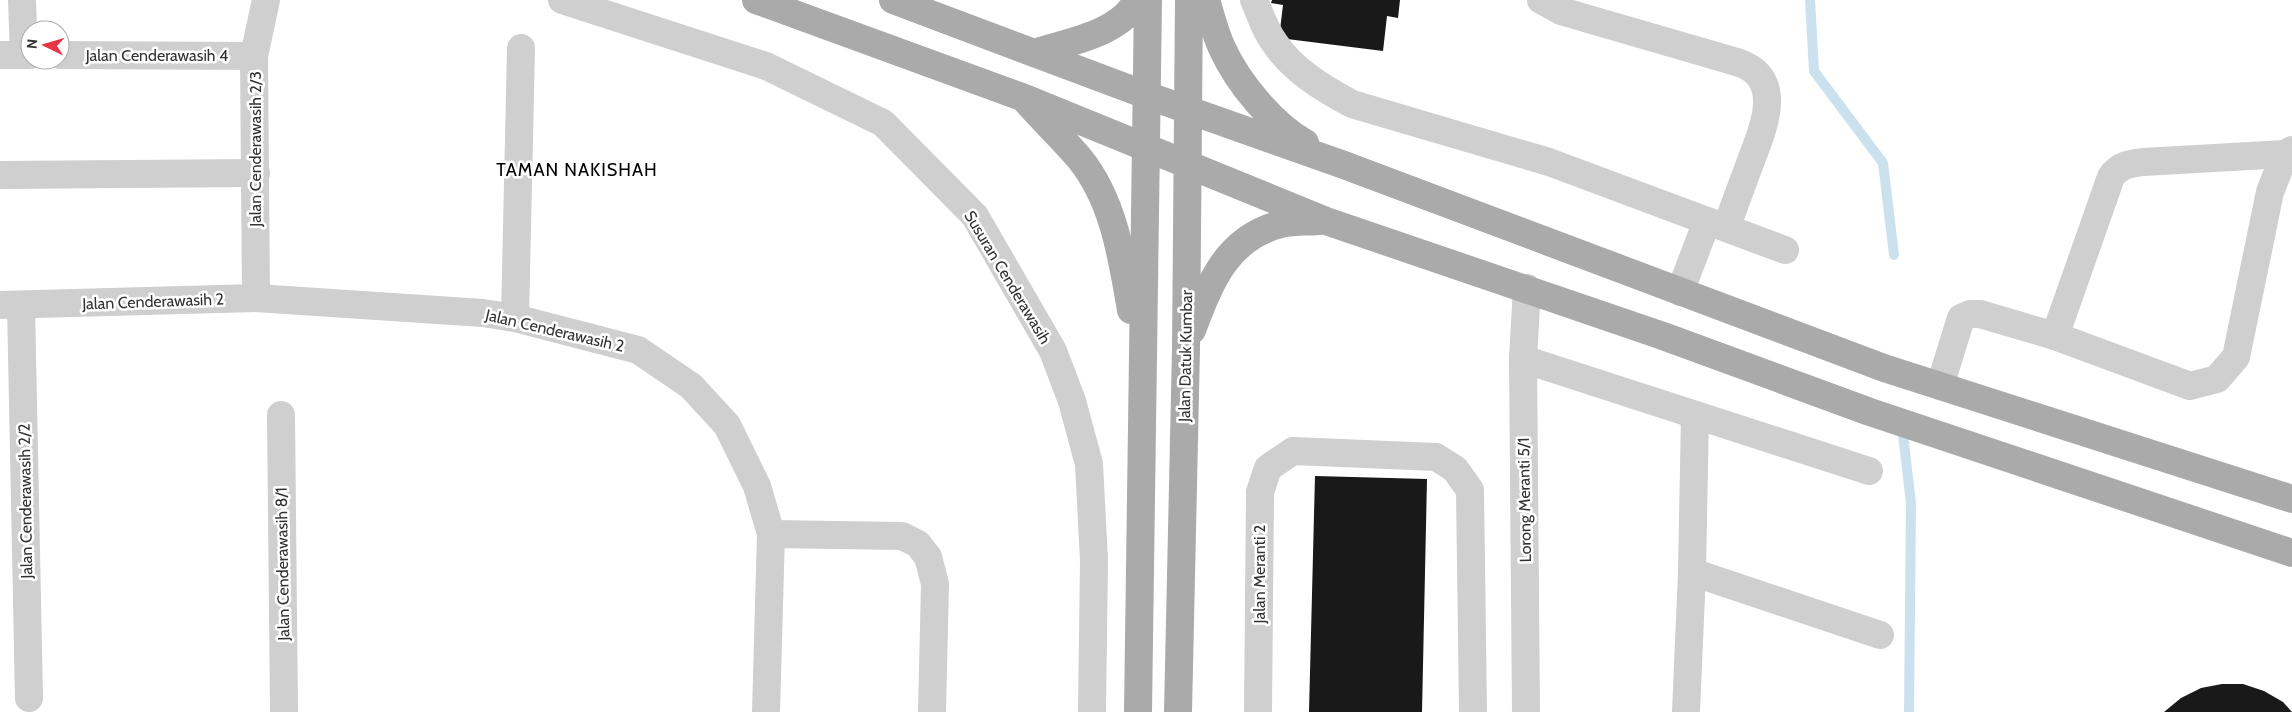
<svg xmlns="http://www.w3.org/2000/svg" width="2292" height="712" font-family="Cabin,sans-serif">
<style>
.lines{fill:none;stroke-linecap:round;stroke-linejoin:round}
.stream{stroke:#cce1ee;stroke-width:10}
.building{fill:#191919}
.minor{stroke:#cfcfcf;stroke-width:28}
.major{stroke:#aaa;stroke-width:28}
.labels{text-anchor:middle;stroke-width:5;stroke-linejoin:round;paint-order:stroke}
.street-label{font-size:16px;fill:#323232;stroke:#fff}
.neighbourhood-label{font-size:18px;letter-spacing:1px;fill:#000;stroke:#fff}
</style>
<rect width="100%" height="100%" fill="#fff"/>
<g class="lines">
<g class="stream">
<path d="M1810,0L1814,71L1883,163L1894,255"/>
<path d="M1902,426L1911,503L1909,712"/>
</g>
</g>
<g class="building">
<path d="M1272,0H1400L1398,18L1387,16L1383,51L1279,38L1283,5L1271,3Z"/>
<path d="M1315,476L1427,479L1422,712H1309Z"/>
<path d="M2222,684H2243L2264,691L2283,702L2292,712H2164L2181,698L2201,688Z"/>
</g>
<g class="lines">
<g class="minor">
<path d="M22,0L24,55"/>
<path d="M562,0L766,66L883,123L975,216L1053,351L1072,401L1089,464L1094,560L1092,712"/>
<path d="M1254,0C1260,14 1265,30 1274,42C1292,70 1324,89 1352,104L1549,162L1785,250"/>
<path d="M1541,0L1561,11L1740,63C1787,81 1761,133 1749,166C1741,187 1734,207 1726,228"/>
<path d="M0,55H30"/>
<path d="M60,55L254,56"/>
<path d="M0,175L256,173"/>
<path d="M1680,292L1707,221"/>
<path d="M256,298L254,56L266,0"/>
<path d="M0,305L256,298L483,313L515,318L638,350L691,386L727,425L757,486L771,534L766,712"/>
<path d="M21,305L29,698"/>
<path d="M515,318L521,48"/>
<path d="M2055,336L2111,177C2119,165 2129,164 2143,162L2285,154L2292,150"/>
<path d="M1523,359L1869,471"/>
<path d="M1940,386L1961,318L1970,314H1980L2055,336L2190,386L2217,379L2236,357L2270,192L2285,154"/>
<path d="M281,415L284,712"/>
<path d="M771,534L902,536L918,544L928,557L935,584L932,712"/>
<path d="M1692,572L1880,635"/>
<path d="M1258,712L1260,492L1268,468L1293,451L1436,457L1455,469L1470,490L1473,712"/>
<path d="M1526,712L1523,359L1527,288"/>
<path d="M1686,712L1692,572L1695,415"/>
</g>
<g class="major">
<path d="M756,0L1022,97L1326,221L1663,336L1870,412L2292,553"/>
<path d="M893,0L1146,95L1344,165L1884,368L2292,499"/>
<path d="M1206,0C1211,16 1215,33 1222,48C1238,83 1272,124 1305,143"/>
<path d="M1034,53C1067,42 1121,34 1137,0"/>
<path d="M1028,103C1045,122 1064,140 1080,159C1114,201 1122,258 1131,310"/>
<path d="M1192,330C1210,283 1226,238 1281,224C1293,221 1307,222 1319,221"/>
<path d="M1138,712L1148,0"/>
<path d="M1178,712L1186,349L1189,0"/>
</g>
</g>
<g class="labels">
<g class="street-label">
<text x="157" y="61">Jalan Cenderawasih 4</text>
<text transform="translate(255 149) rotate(-90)" y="6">Jalan Cenderawasih 2/3</text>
<text transform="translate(1008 277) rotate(59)" y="6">Susuran Cenderawasih</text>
<text transform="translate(153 301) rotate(-2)" y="6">Jalan Cenderawasih 2</text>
<text transform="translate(555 330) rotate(13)" y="6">Jalan Cenderawasih 2</text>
<text transform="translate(1185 356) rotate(-89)" y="6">Jalan Datuk Kumbar</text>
<text transform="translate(1524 500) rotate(-91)" y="6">Lorong Meranti 5/1</text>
<text transform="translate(25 501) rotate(-91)" y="6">Jalan Cenderawasih 2/2</text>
<text transform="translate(282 564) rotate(-91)" y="6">Jalan Cenderawasih 8/1</text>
<text transform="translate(1259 574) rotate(-90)" y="6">Jalan Meranti 2</text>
</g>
<g class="neighbourhood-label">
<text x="577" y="176">TAMAN NAKISHAH</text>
</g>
</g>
<g transform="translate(45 45) rotate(275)"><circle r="24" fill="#ffffff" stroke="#adadad"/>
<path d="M0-4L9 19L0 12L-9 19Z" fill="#e83444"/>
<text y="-8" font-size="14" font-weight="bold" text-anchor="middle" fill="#323232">N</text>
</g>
</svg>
